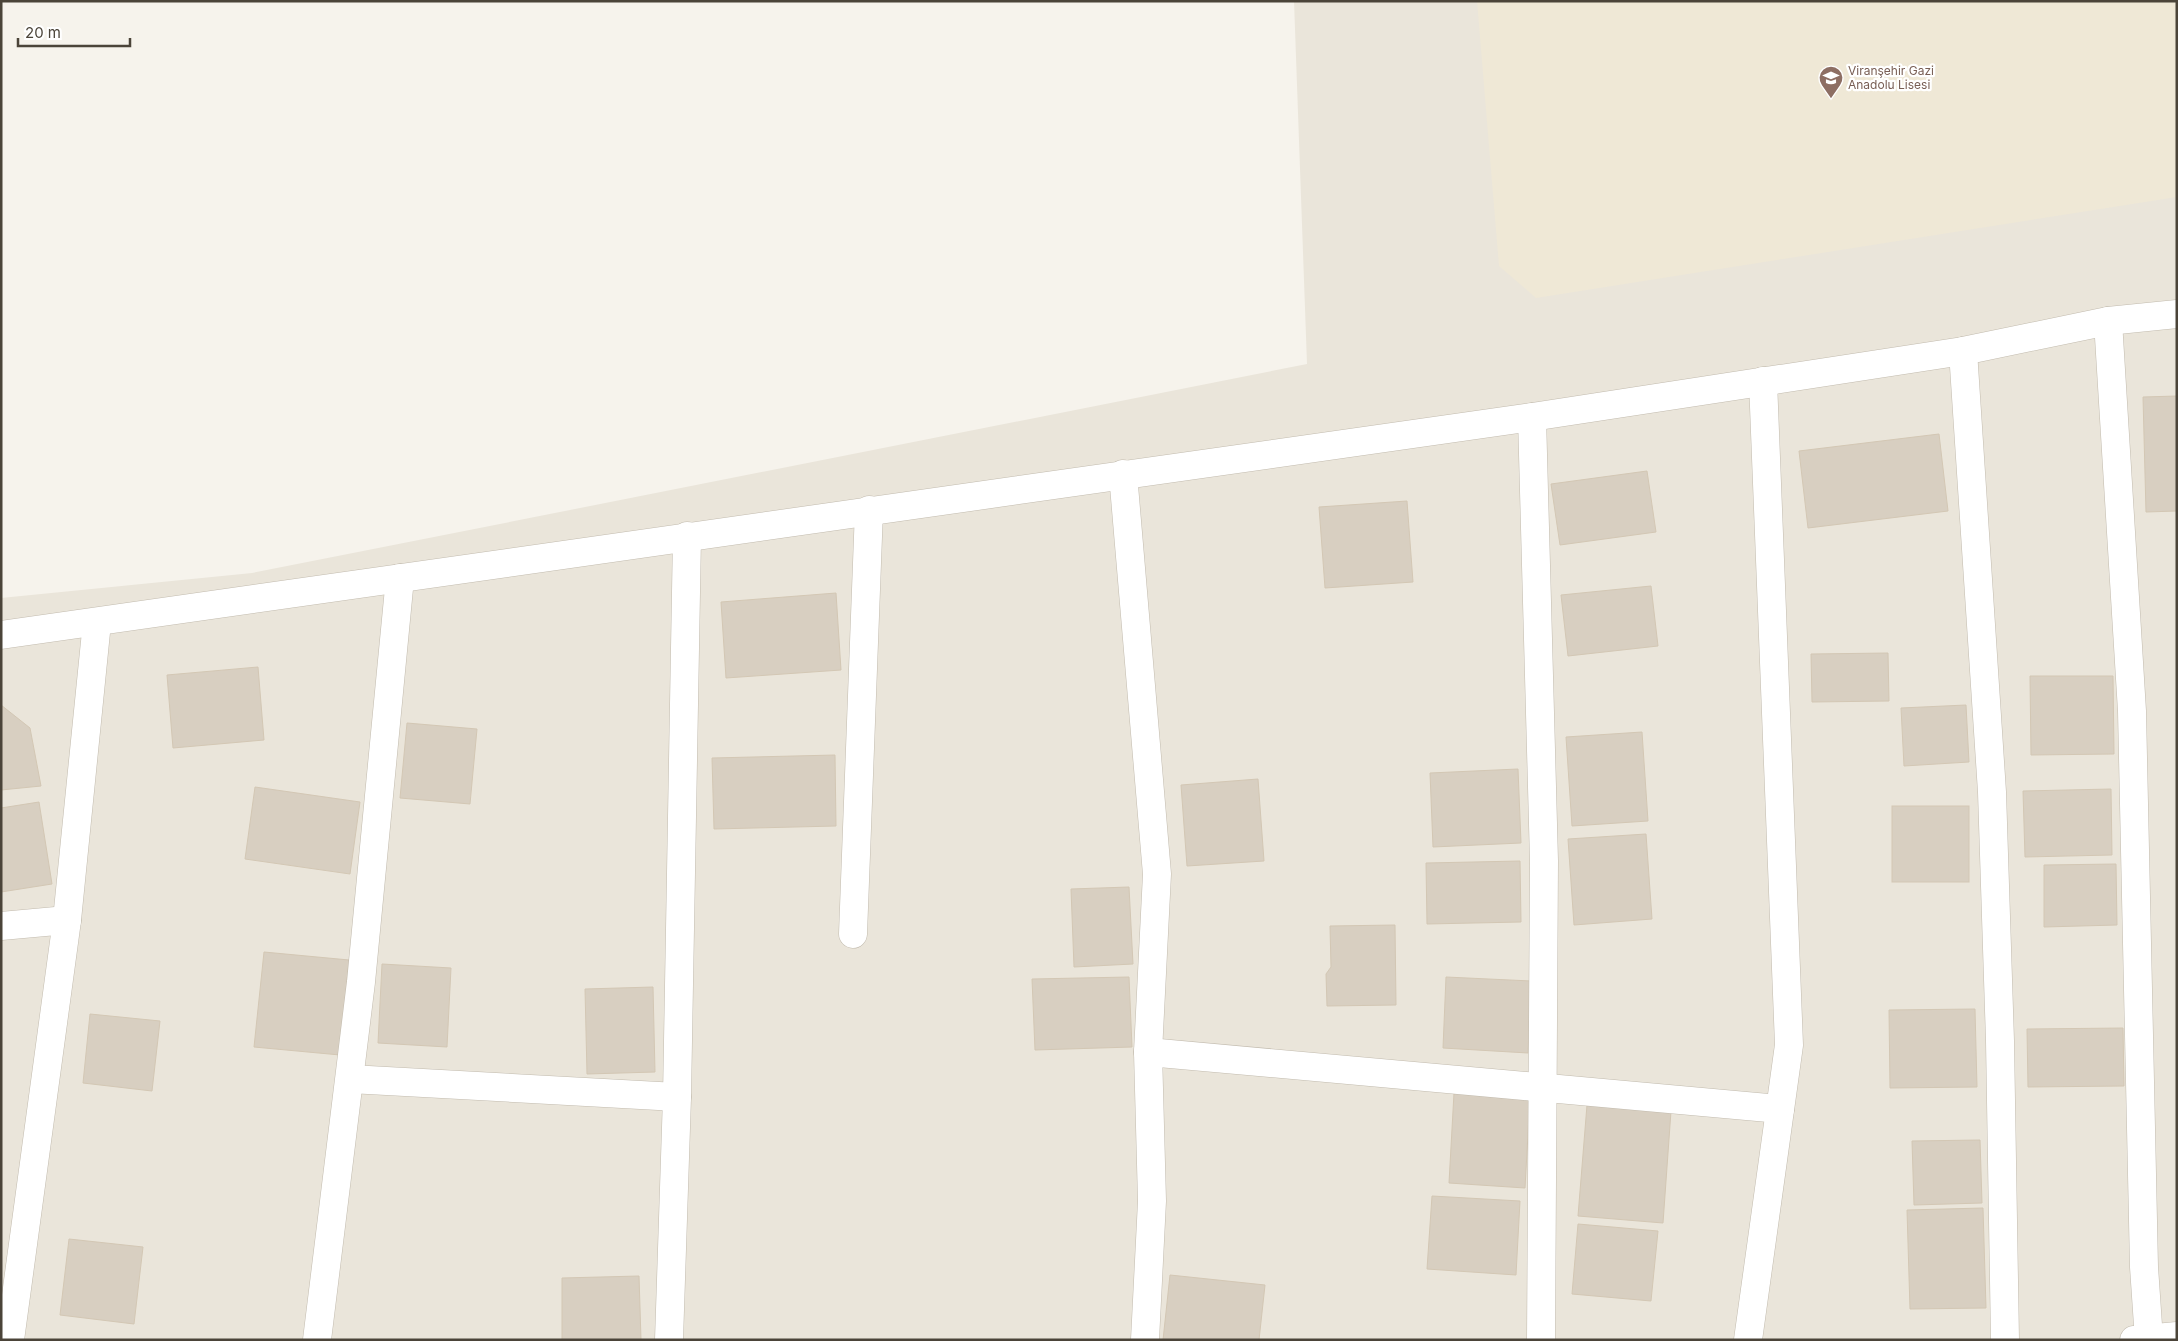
<svg xmlns="http://www.w3.org/2000/svg" width="2178" height="1341" font-family="Inter,sans-serif">
<style>
.residential{fill:#eae5da}
.education{fill:#efe8d6}
.building{fill:#d8cfc1;stroke:#d3c7b4}
.lines{fill:none;stroke-linecap:round;stroke-linejoin:round}
.minor-casing{stroke:#c2bbae;stroke-width:29}
.minor{stroke:#fff;stroke-width:28}
.labels{text-anchor:middle;stroke-width:4.5;stroke-linejoin:round;paint-order:stroke}
.education-label{font-size:12px;fill:#785e54;stroke:#fff;text-anchor:start}
</style>
<rect width="100%" height="100%" fill="#f6f3ec"/>
<path class="residential" d="M1294,1H2177V1340H1V598L252,573L1307,364Z"/>
<path class="education" d="M1477,1H2177V197L1536,298L1499,266Z"/>
<g class="building">
<path d="M2177,396V511L2146,512L2143,397Z"/>
<path d="M1939,434L1948,511L1808,528L1799,451Z"/>
<path d="M1647,471L1656,532L1560,545L1551,484Z"/>
<path d="M1407,501L1413,582L1325,588L1319,507Z"/>
<path d="M1651,586L1658,646L1568,656L1561,595Z"/>
<path d="M836,593L841,670L726,678L721,602Z"/>
<path d="M1888,653L1889,701L1812,702L1811,654Z"/>
<path d="M258,667L264,740L173,748L167,675Z"/>
<path d="M2030,676H2113L2114,754L2031,755Z"/>
<path d="M1,705L30,728L41,786L1,790Z"/>
<path d="M1966,705L1969,762L1904,766L1901,708Z"/>
<path d="M407,723L477,729L470,804L400,798Z"/>
<path d="M1642,732L1648,821L1572,826L1566,737Z"/>
<path d="M835,755L836,826L714,829L712,758Z"/>
<path d="M1518,769L1521,843L1433,847L1430,773Z"/>
<path d="M1258,779L1264,861L1187,866L1181,785Z"/>
<path d="M255,787L360,802L350,874L245,859Z"/>
<path d="M2111,789L2112,855L2025,857L2023,791Z"/>
<path d="M39,802L52,884L1,892V808Z"/>
<rect x="1892" y="806" width="77" height="76"/>
<path d="M1646,834L1652,919L1574,925L1568,839Z"/>
<path d="M1520,861L1521,922L1427,924L1426,863Z"/>
<path d="M2116,864L2117,925L2044,927V865Z"/>
<path d="M1129,887L1133,964L1074,967L1071,889Z"/>
<path d="M1395,925L1396,1005L1327,1006L1326,974L1331,967L1330,926Z"/>
<path d="M264,952L349,960L340,1055L254,1047Z"/>
<path d="M382,964L451,968L447,1047L378,1043Z"/>
<path d="M1129,977L1132,1047L1035,1050L1032,979Z"/>
<path d="M1446,977L1531,981L1528,1053L1443,1048Z"/>
<path d="M653,987L655,1072L587,1074L585,989Z"/>
<path d="M1975,1009L1977,1087L1890,1088L1889,1010Z"/>
<path d="M90,1014L160,1021L152,1091L83,1083Z"/>
<path d="M2123,1028L2124,1086L2028,1087L2027,1029Z"/>
<path d="M1454,1093L1530,1098L1525,1188L1449,1183Z"/>
<path d="M1587,1105L1671,1111L1663,1223L1578,1216Z"/>
<path d="M1980,1140L1982,1203L1914,1205L1912,1141Z"/>
<path d="M1432,1196L1520,1201L1516,1275L1427,1269Z"/>
<path d="M1983,1208L1986,1308L1910,1309L1907,1210Z"/>
<path d="M1578,1224L1658,1231L1651,1301L1572,1294Z"/>
<path d="M69,1239L143,1247L134,1324L60,1315Z"/>
<path d="M1170,1275L1265,1285L1259,1340H1163Z"/>
<path d="M639,1276L641,1340H562V1278Z"/>
</g>
<g class="lines">
<defs>
<g id="minor">
<path d="M2108,321L2132,711L2144,1267L2149,1340"/>
<path d="M1963,351L1992,792L2000,1041L2005,1340"/>
<path d="M1532,417L1544,861L1541,1340"/>
<path d="M1123,474L1157,874L1148,1052L1152,1201L1145,1340"/>
<path d="M1,635L1532,417L1963,351L2108,321L2177,314"/>
<path d="M1,926L67,920"/>
<path d="M853,934L869,510"/>
<path d="M1148,1052L1780,1109"/>
<path d="M350,1079L677,1097"/>
<path d="M10,1340L67,920L97,622"/>
<path d="M317,1340L361,982L400,578"/>
<path d="M669,1340L677,1097L687,536"/>
<path d="M1748,1340L1789,1045L1763,381"/>
<path d="M2134,1340L2177,1336"/>
</g>
</defs>
<use href="#minor" class="minor-casing"/>
<use href="#minor" class="minor"/>
</g>
<defs>
<symbol id="school-pin" viewBox="-11 -11 22 30"><path d="M0 17L-7.5 6A9.5 9.5 0 1 1 7.5 6Z" fill="#8d6e63" stroke="#fff"/><path d="M0-5L7-2L0 1L-7-2ZM-4 1L0 2.5L4 1V4Q0 6-4 4Z" fill="#fff"/></symbol>
</defs>
<g fill-rule="evenodd">
<use href="#school-pin" x="1817" y="64" width="28" height="38"/>
</g>
<g class="labels">
<g class="education-label">
<text x="1848" y="75">Viranşehir Gazi<tspan x="1848" dy="14">Anadolu Lisesi</tspan></text>
</g>
</g>
<rect width="2178" height="1341" fill="none" stroke="#4b4439" stroke-width="5"/>
<path d="M18 38v8h112v-8" fill="none" stroke="#4b4439" stroke-width="2.5"/>
<text x="25" y="38" font-size="15" fill="#4b4439" stroke="#ffffff" stroke-width="4" paint-order="stroke">20 m</text>
</svg>
